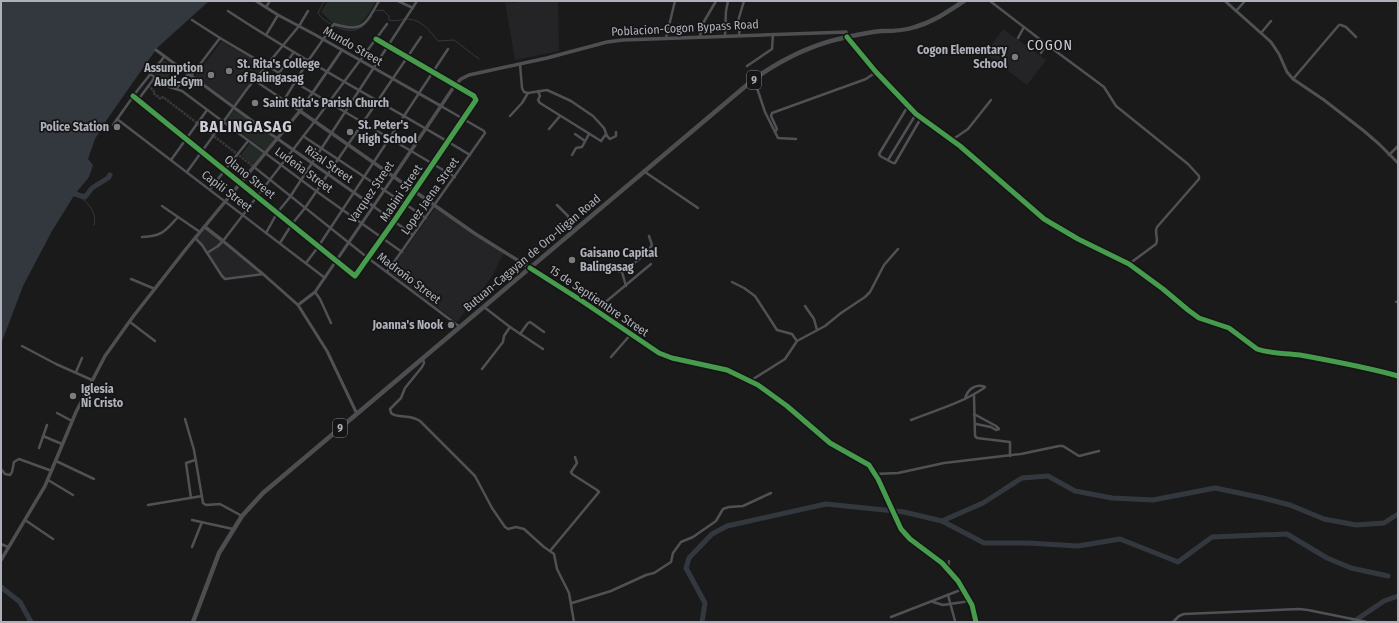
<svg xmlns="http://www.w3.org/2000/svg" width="1399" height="623" font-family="'Fira Sans Condensed',sans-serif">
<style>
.built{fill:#242426}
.green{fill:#242a25}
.water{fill:#33383f}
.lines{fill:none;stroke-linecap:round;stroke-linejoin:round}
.stream{stroke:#33383f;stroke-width:1}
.river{stroke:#33383f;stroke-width:5}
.minor-tunnel{stroke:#38383b;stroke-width:2.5;stroke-dasharray:2.5 1;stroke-linecap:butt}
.minor{stroke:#505154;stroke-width:2.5}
.tertiary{stroke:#505154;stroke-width:3}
.secondary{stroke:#4f4f52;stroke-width:3.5}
.trunk{stroke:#4d4e50;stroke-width:4.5}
.cycleway-casing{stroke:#151516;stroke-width:8}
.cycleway{stroke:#469c4c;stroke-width:5}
.poi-dot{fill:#7a7c82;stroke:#151516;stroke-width:1.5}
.labels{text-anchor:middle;stroke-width:3.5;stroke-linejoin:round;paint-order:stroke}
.shield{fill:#151516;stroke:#808289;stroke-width:1}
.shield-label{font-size:11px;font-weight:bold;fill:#aeb0ba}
.street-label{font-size:12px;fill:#aeb0ba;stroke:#151516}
.poi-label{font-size:12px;font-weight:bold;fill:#aeb0ba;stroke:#151516;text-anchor:start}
.quarter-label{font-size:14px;letter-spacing:1px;fill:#cecfd6;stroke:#151516}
.district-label{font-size:16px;font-weight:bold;letter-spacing:1px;fill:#cecfd6;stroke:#151516}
</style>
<rect width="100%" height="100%" fill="#1a1a1b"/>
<g class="built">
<path d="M518,1H558L559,51L515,60L505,2L517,3Z"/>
<path d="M1003,29L1046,60L1027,85L985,54Z"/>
<path d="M222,41L262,64L263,66L234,105L194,77Z"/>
<path d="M435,208L504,253L491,278L457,322L389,272Z"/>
<path d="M205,228L262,273L225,278L197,238Z"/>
</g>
<g class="green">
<path d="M328,1H376C368,15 357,37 337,26C331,23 326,16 321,12Z"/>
<path d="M164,60L175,68L165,82L153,73Z"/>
<path d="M234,109L275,139L265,151L226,121Z"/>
<path d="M250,143L263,153L253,165L241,155Z"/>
</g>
<path class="water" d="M1,1H209L157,48L108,118L95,139L88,159L93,165L89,177L75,194L52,231L23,286L1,344Z"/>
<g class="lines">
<g class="stream">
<path d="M324,1L318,13C321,18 327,22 333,25C349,34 362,32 372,16"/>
<path d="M373,13L374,11L383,10L389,16V20C396,22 401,19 408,19C423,20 429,31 438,41L454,40L479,59"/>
<path d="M75,194C86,200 98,212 94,225"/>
</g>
<g class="river">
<path d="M75,194L85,197L92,188L108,178L110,175"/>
<path d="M942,521L983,503L1022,478L1048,476L1075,491L1112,498L1153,500L1215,488L1263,498L1290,505L1324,519L1356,525L1384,523L1398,514"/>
<path d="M1,587L20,602L31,622"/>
<path d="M702,622L705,603L686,568L689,558L712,534L727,526L826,504L904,512L942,521L984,543H1028L1078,546L1120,539L1178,562L1212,537L1287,534L1327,558L1351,568L1388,576"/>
<path d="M1353,622L1384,601L1398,596"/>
</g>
<path class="minor-tunnel" d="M148,86L154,91L153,93L161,99L163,97L254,167"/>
<g class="minor">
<path d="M398,1L413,8"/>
<path d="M990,1L1046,44L1092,78L1104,87L1116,106L1188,164L1199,176V179L1157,227C1154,233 1159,239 1156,244L1129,264"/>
<path d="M266,7L270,1"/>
<path d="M228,11C306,63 390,106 470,155"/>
<path d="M1236,11L1245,1"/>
<path d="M192,20L220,38L455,177"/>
<path d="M1261,33L1271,21"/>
<path d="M266,35L278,15"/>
<path d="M739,35L740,27L738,21L744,1"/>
<path d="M725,36L726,11L728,1"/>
<path d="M700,37L702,25L716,1"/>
<path d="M848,37L876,72L916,114L960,146L1044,219L1078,239L1129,264L1163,289L1188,310L1199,318L1229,328L1257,349C1271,354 1285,353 1300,355C1333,361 1366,367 1398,376"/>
<path d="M666,38L675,1"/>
<path d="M1018,38L1024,27"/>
<path d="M1041,53L1046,44"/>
<path d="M520,64L522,88L524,92L528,93L547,90L571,101L593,116L604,128L607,136L610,139L616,136V132"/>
<path d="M747,66L772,49L773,34"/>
<path d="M279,73L294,52"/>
<path d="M150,74L169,87L176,89L188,74"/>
<path d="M191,76L220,38"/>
<path d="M754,79L765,112L778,138L796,139"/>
<path d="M1293,79L1339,25H1341L1346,27L1356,37"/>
<path d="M254,80L300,111"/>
<path d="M176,89L182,91L316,191L402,252"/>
<path d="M538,91L540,96L538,100L540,103L601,141L606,134"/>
<path d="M133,96L355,276L394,221L476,100L474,96L376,39"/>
<path d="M138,100L155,77"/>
<path d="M284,100L308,61L334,24C363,33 365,25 379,1"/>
<path d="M908,106L879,154L880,156L893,163H895L921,118"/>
<path d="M510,116L522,103L528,93"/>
<path d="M117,119L325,278"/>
<path d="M113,125L137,91L164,57"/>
<path d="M549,129L560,116"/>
<path d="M775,132L777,129L771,116L772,113L866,79L876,72"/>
<path d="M575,134L585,141"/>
<path d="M303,136L426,218"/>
<path d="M952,140L968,129L991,100"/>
<path d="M572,155L576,148L582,147L589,134"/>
<path d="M1389,155L1398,146"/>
<path d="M171,160L207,110"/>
<path d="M888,160L916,114"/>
<path d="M254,167L368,258L460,327"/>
<path d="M187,172L247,89L299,26L308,11"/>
<path d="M645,172L698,208"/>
<path d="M210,189L248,141"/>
<path d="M557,205L568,216L569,225L574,231"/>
<path d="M162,206L178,217"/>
<path d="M373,206L413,235"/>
<path d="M266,233L277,213L290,197L417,1"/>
<path d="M142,237C163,236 165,231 178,217L200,232"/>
<path d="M195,238L202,245L222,276L225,279L263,274"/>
<path d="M280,243L292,224L305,208L421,37"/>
<path d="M207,253L218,246L223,241L315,121L387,24"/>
<path d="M306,263L318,247L448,49"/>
<path d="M609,271L612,270L622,272L646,254L652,245L649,236"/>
<path d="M387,272L485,133L484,131L441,106"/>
<path d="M622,272L626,286"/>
<path d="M131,279L155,289"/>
<path d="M732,282L744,288L755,296L777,330L792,334L797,341"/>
<path d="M315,292L320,299L331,323"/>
<path d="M1396,302L1398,301"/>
<path d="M805,306L814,319L817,330"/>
<path d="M484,307L510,327L543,349"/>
<path d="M596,310L651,264"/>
<path d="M130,322L155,341"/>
<path d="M520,334L528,323L530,322L544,332"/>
<path d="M22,346L56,364L92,380"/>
<path d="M611,357L631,334"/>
<path d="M423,359L424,363L422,367L405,388L401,398L390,409L391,413C398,419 410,414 420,421L475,476L492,508L505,527L508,529L516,527L524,529L544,547L554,554L557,569L569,593L574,622"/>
<path d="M482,369L503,342L504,336L510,327"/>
<path d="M76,372L82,358"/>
<path d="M750,381L785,359L797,341L825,326L841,313L865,297L870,292L884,265L898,249"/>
<path d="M974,396L975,436L977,438L1010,442V456"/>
<path d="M57,413L72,421"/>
<path d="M974,414L996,426L999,429L996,430L991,427L976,424"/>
<path d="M185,419L194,450L203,503L206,505L220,504L242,516"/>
<path d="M911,420C936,410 962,403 984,388L985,387C975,383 967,390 965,399"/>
<path d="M43,436L62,444"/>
<path d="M39,448L47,425"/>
<path d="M56,461L94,479"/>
<path d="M1,469L5,474L10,475L12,472L14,462L19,459L52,471"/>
<path d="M875,474L898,473L944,463L1021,454L1059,446H1063L1079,456L1099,451"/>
<path d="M48,480L73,495"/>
<path d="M191,498L186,463L195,460"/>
<path d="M148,505L202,496"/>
<path d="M25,520L53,539"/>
<path d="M192,520L233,529"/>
<path d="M1,544L8,547"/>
<path d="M192,547L202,522"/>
<path d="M550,551L599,492L597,490L572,474L571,472L577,463L575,457"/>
<path d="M948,569L949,561"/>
<path d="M948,595L955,621"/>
<path d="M933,602L943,605L970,601"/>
<path d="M572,603L611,591L646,575L654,573L671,562L673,553L681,542L693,537L716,521L723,509L729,507L743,506L771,493"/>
<path d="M891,617L963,589"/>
<path d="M1173,622L1179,616L1184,614L1299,609L1308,610L1367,622"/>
</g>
<g class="tertiary">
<path d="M256,1L278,15L312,33L441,106"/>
<path d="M1225,1L1271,42L1279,54L1287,72L1293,79L1324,100L1364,131L1379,144L1398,163"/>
<path d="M156,50L258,125L373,206"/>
<path d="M300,111L342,50"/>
<path d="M223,241L263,274L298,305L327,351L357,414"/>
<path d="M530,268L582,301L659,353L672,358L727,370L758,385L787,406L830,443L869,465L878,479L901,529L910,539L942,563L958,581L972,605L976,622"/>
<path d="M298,305L315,292L319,286L394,176"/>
</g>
<g class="secondary">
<path d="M394,176L455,85L461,79L469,75L547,58L607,42L623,40L846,32L847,37"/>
<path d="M205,227L223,241"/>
<path d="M1,560L45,486L76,412L105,356L132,318L186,249L300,111L474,233L530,268"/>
</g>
<path class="trunk" d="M193,622L219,553L242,516L263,493L754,79C781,60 810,45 843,38C856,35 869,32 882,31C893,31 904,31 915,27C934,22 948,11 964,1"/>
<defs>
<g id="cycleway">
<path d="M847,37L876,72L916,114L960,146L1044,219L1078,239L1129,264L1163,289L1188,310L1199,318L1229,328L1257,349C1271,354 1285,353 1300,355C1333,361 1366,367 1398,376"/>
<path d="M133,96L355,276L394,221L476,100L474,96L376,39"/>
<path d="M530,268L582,301L659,353L672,358L727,370L758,385L787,406L830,443L869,465L878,479L901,529L910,539L942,563L958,581L972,605L976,622"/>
</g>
</defs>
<use href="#cycleway" class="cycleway-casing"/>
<use href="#cycleway" class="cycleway"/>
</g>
<g class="poi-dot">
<circle cx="1015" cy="57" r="4"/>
<circle cx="229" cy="71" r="4"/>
<circle cx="211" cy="75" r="4"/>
<circle cx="255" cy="103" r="4"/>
<circle cx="117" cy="127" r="4"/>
<circle cx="350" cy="132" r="4"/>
<circle cx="572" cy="260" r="4"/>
<circle cx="451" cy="325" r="4"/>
<circle cx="73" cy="396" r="4"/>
</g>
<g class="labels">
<g class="shield">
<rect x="747" y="71" width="14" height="18" rx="3"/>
<rect x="333" y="419" width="14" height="18" rx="3"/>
</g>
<g class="shield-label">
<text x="754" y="84">9</text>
<text x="340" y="432">9</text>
</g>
<g class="street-label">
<text transform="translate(685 28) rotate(-3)" y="4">Poblacion-Cogon Bypass Road</text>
<text transform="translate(353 46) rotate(30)" y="4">Mundo Street</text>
<text transform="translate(329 164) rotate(35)" y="4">Rizal Street</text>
<text transform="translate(304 170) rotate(36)" y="4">Ludeña Street</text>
<text transform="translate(250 177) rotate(39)" y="4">Olano Street</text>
<text transform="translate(227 191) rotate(37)" y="4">Capili Street</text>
<text transform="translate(371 192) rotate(-56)" y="4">Varquez Street</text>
<text transform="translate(401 193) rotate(-56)" y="4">Mabini Street</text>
<text transform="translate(430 196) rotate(-55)" y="4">Lopez Jaena Street</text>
<text transform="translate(532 253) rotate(-40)" y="4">Butuan-Cagayan de Oro-Iligan Road</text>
<text transform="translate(409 278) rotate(37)" y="4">Madroño Street</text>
<text transform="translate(599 301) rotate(34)" y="4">15 de Septiembre Street</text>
</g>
<g class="poi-label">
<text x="1007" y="54" text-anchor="end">Cogon Elementary<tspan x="1007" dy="14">School</tspan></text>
<text x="237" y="68">St. Rita's College<tspan x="237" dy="14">of Balingasag</tspan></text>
<text x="203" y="72" text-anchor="end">Assumption<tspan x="203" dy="14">Audi-Gym</tspan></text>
<text x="263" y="107">Saint Rita's Parish Church</text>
<text x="358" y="129">St. Peter's<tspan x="358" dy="14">High School</tspan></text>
<text x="109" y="131" text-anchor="end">Police Station</text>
<text x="580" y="257">Gaisano Capital<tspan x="580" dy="14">Balingasag</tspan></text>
<text x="443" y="329" text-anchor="end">Joanna's Nook</text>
<text x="81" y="393">Iglesia<tspan x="81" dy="14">Ni Cristo</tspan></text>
</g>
<g class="quarter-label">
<text x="1050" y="50">COGON</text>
</g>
<g class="district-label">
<text x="246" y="132">BALINGASAG</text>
</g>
</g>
<rect width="1399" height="623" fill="none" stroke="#aeb0ba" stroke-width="4"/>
</svg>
